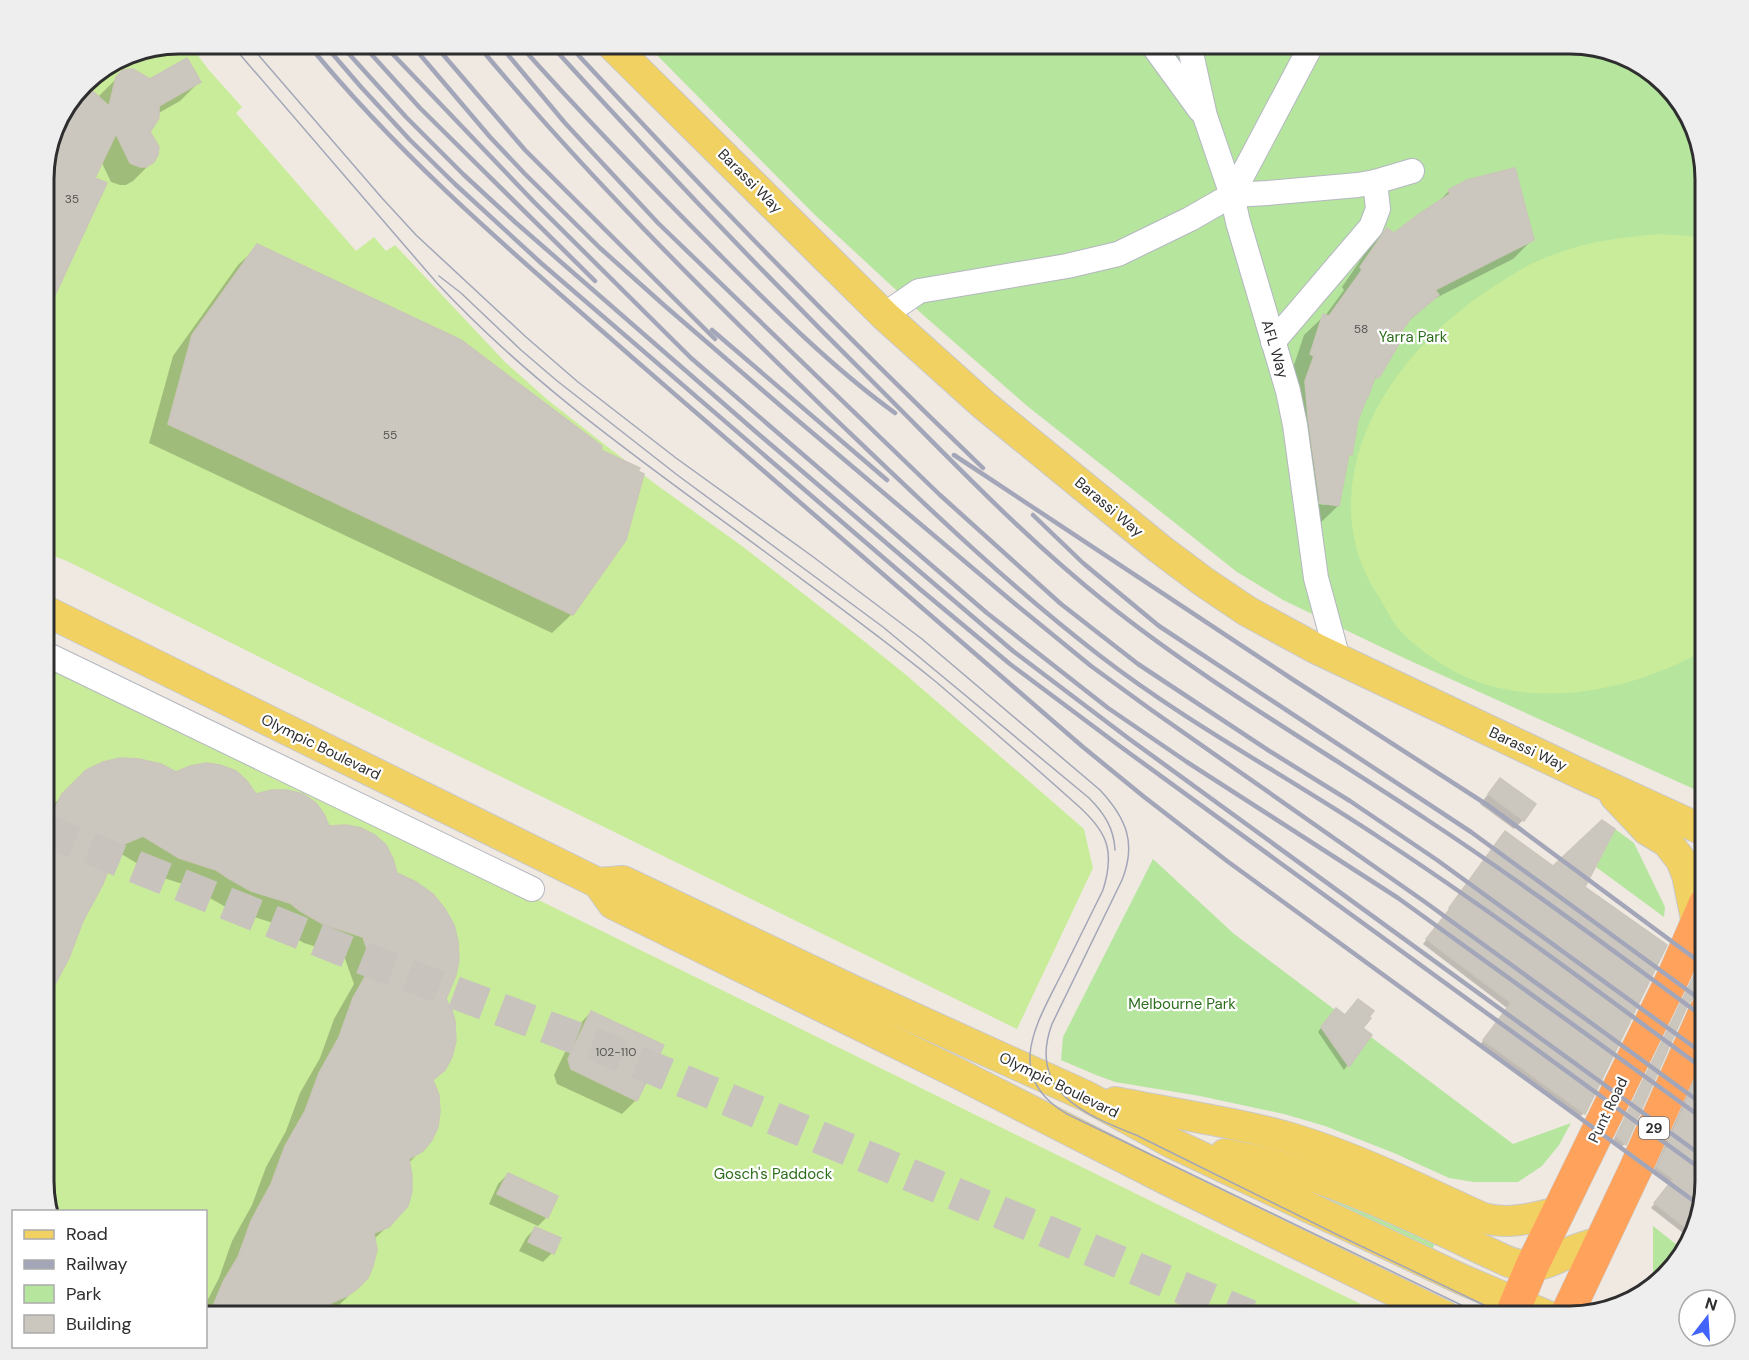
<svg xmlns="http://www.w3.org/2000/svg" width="1749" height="1360" font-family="'DM Sans',sans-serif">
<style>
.green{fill:#b6e59e}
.pitch{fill:#c9ec9a}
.shadow{fill:#0003;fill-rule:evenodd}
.building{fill:#cbc7bf;stroke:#cbc5ba;stroke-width:1.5}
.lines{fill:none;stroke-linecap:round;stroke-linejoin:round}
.highway-tunnel{stroke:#c8c4bd;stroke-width:33;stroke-dasharray:33 16;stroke-linecap:butt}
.minor-casing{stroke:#b4b7c1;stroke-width:26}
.major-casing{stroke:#c9c9c9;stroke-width:32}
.highway-casing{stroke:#c9c9c9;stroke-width:34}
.minor{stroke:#fff;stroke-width:24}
.major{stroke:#f2d163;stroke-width:30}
.highway{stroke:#ffa35c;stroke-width:33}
.tram{stroke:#a3a6b8;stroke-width:1.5}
.rail{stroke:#a3a6b8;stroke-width:4.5}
.labels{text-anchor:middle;stroke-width:4.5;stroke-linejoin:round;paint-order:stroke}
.number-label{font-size:12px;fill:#555452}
.shield{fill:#fff;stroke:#6d6d6d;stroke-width:1.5}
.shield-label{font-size:14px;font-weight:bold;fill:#2e2e2e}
.street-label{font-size:15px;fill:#2e2e2e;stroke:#fff}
.park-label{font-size:15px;fill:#2c6e1b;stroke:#fff}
.rim{fill:none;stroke:#2e2e2e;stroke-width:3}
</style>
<rect width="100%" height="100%" fill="#efe9e1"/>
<g class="green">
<path d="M646,44H1570L1653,72L1691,119L1705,179V794L1404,658L1283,600L1237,572L1026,405L922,314L814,214Z"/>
<path d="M1615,829L1634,843L1665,907L1664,917L1596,867Z"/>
<path d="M1153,859L1233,933L1513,1144L1571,1123L1559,1145L1542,1166L1518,1182H1474L1449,1178L1394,1153L1325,1126L1284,1114L1200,1096L1115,1082L1096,1075L1061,1060L1063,1037Z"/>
<path d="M1311,1188L1436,1241L1430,1254L1308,1194Z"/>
<path d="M1653,1226L1682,1249L1677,1264L1653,1284Z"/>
</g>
<g class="pitch">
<path d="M179,44H202L194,50L208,69L242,107L236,113L356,251L374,237L386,251L395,245L505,362L549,401L654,483L742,546L855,634L905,674L1084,829L1093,868L1017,1029L426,740L67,561L44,552V170L58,119L89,77L128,54Z"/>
<path d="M1661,234L1688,236L1705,239V650C1625,695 1514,716 1434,659C1421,650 1407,639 1396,626C1391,619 1387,610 1382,602C1377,593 1370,584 1366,574C1357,556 1352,532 1351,512C1349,413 1423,329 1504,280C1515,273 1527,265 1540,260C1578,243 1619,237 1661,234Z"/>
<path d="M44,657L1385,1316H206V1212L50,1211L44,1189Z"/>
</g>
<g class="shadow">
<path d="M124,71L149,81L199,82L180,101L157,114L148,131L153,161L133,181L126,185H120L111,182L101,161L93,178L105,184L44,315V170L58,119L84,85L98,97Z"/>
<path d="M1513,170L1532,240L1513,259L1434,299L1402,327L1394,340L1399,341L1377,377L1371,383L1367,396L1364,399L1357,420L1351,454L1346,459L1338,506L1318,525L1301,522L1289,437L1287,402L1296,375L1291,374L1304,335L1324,316H1325L1344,290L1342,287L1368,249L1387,230L1394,235L1434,206L1449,191L1468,182ZM1313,500L1325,502V505L1312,503Z"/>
<path d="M258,246L599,450L572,614L552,633L149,443L173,356L238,265Z"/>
<path d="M87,771L176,774L255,796L328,828L444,999L421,1150L408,1164L388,1226L373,1240L367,1278L336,1308L329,1313V1316H206V1303L219,1278L232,1241L252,1205L266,1167L286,1131L300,1093L320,1058L334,1019L354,984L344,956L304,943L281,930L270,922L231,910L208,897L196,888L160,877L123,855L110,860L44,1004V814Z"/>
<path d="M1500,780L1523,820L1514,829L1480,804Z"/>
<path d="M1501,837L1584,1113L1580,1117L1480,1045L1507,1008L1423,944L1447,914L1446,913Z"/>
<path d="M1698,970L1705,975V999L1697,997L1689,1001L1687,1004L1625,1144L1620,1148L1613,1141L1694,974Z"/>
<path d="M591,1012L636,1100L622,1114L557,1084L554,1075L577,1027Z"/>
<path d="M1332,1014L1345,1017L1370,1035L1344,1070L1318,1032Z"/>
<path d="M1705,1054V1181L1687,1236L1651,1208L1670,1184L1653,1172Z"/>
<path d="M508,1174L547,1217L538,1226L489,1204L498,1184Z"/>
<path d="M535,1228L552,1253L543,1262L519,1251L526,1238Z"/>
</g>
<g class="building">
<path d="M187,58L201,82L159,106V118L150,132L159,147L158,155L154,162L146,167H140L130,163L116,134L95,178L107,183L44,319V170L58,119L85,84L109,106L116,77L123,70L133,69L150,79Z"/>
<path d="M1515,168L1534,240L1435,290L1439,295L1410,319L1396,339L1401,340L1379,378L1375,377L1368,397H1367L1358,420L1352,455L1349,454L1339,506L1320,503L1308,417L1305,381L1314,356L1310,354L1323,314L1329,316L1362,270L1360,267L1387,228L1394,233L1419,214L1450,194L1448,190L1467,180Z"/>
<path d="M257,244L461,340L602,446L601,450L640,468L638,471L644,474L626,540L573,615L168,424L192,335Z"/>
<path d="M120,758L139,759L161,764L176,772L190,766L206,763L220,765L236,771L247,781L256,794L272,790H287L303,794L316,803L324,814L329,826L346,825L361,828L375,835L386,845L393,859L397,873L416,882L433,894L445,909L454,925L458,941L459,960L456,975L446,999L452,1010L455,1021L456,1041L452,1057L445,1070L433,1080L439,1095L440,1112L438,1127L432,1140L423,1151L409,1159L412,1175V1191L408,1206L389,1227L374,1233L377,1250L373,1266L368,1278L357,1289L347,1296L331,1303L330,1316H209L223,1282L238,1257L251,1221L271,1184L285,1146L305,1111L319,1073L339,1037L353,998L372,964L363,937L323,924L300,911L290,903L251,891L228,878L216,870L179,858L143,836L117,847L103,884L83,921L69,958L44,1005V819L50,817L62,794L86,770L103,762Z"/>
<path d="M1500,778L1536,804L1524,821L1488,794Z"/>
<path d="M1602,820L1615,829L1585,887L1667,945L1585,1114L1483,1040L1511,1003L1426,939L1450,909L1449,908L1505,831L1553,866Z"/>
<path d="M1698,968L1706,973V994L1694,997L1688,1004L1626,1145L1616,1136Z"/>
<path d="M1358,999L1374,1011L1369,1017L1371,1018L1363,1028L1372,1035L1349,1067L1321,1027L1336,1008L1345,1015Z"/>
<path d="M591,1011L664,1045L637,1101L571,1069L568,1059Z"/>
<path d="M1706,1057V1181L1689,1230L1654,1203L1673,1179L1657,1167Z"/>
<path d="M508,1173L558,1196L548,1218L497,1194Z"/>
<path d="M535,1227L561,1238L554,1254L528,1242Z"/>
</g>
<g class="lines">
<path class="highway-tunnel" d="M44,830L373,962L611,1051L1250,1316"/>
<defs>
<g id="minor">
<path d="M1152,44L1200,110"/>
<path d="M1189,44L1205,116L1232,195L1238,222L1288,391L1295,425L1316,578L1338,659"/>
<path d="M1232,195L1312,44"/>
<path d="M884,315L919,291L1067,266L1118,254L1190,219L1232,195L1268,193L1358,185L1375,182L1412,171"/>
<path d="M1273,342L1371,227L1378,209L1375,182"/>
<path d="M44,653L532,889"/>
</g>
<g id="major">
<path d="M611,44L884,315L984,405L1160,549L1204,582L1247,611L1315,648L1585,776L1705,831"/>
<path d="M44,610L598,883L613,904L957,1073L1171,1182L1445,1316"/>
<path d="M1615,796L1647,830L1667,842L1681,860L1687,875L1697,924"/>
<path d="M598,883L623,881L852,990L1086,1096L1172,1143L1461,1279L1548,1316"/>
<path d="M1115,1102C1175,1114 1235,1122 1294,1139C1360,1159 1421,1190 1483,1218C1509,1225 1533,1218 1559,1212"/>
<path d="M1225,1154C1244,1158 1264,1161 1283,1167C1362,1190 1435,1228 1509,1262C1533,1270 1547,1264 1568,1253C1578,1248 1590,1245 1600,1242"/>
</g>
<g id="highway">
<path d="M1511,1316L1532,1266L1676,971L1705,904"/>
<path d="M1566,1316L1636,1168L1705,1012"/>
</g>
</defs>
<use href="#minor" class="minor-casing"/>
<use href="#major" class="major-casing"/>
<use href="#highway" class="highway-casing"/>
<use href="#minor" class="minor"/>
<use href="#major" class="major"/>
<use href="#highway" class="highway"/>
<g class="tram">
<path d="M231,44L436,282C535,389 656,471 772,557C827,598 882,638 935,681C982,721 1029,762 1075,803C1106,830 1116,849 1103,890C1089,918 1076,945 1062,973C1037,1023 1002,1076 1067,1114L1484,1316"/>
<path d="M249,44L382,198L416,235L526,337L578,382L676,458L812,556L922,639L1100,790C1126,818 1137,843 1122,880L1052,1024C1027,1091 1085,1115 1136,1135L1340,1236L1507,1316"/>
<path d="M439,276L461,293L521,350L556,380L676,474L883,627L1089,798C1104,813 1114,828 1115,850"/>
</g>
<g class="rail">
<path d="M308,44C403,161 520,259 633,358C783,488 934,617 1083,747L1143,796L1227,861L1698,1204"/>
<path d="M324,44L361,87L410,140L456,185L541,263L921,590L1010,664L1121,747L1705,1172"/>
<path d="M340,44L406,117L464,175L515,222L755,431L1013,651L1128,738L1705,1158"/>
<path d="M362,44L420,108L595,281"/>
<path d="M383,44L535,203L691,358L987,613L1108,708L1187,762L1398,898L1705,1120"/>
<path d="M411,44L490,137L525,174L600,248L665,306L789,413L1014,603L1091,666L1150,709L1425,902L1705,1106"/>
<path d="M434,44L525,150L715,339"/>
<path d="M477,44C586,175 706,294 828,412C916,496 1003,581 1099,655C1188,724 1289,777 1383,840C1493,912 1599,992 1705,1070"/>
<path d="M499,44L565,123L658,223L940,495L1061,604L1138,664L1271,752L1350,801L1437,860L1705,1055"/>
<path d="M519,44C584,117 653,188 723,258C777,312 832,367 895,413"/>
<path d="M550,44C657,162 768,278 882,391C954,463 1024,537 1104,601C1205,682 1318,747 1426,819C1522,882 1613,951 1705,1018"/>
<path d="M568,44C702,189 840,331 983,468"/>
<path d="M712,330L887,480"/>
<path d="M954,455L1292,679L1489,806L1705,966"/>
<path d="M1033,515L1083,563L1159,626L1471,832L1705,1003"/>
</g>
</g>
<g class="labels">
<g class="number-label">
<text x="72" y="203">35</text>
<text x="1361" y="333">58</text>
<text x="390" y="439">55</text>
<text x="616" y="1056">102-110</text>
</g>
<rect class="shield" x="1639" y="1117" width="30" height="22" rx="4.5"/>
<g class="shield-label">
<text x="1654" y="1133">29</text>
</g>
<g class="street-label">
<text transform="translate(750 181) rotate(45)" y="5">Barassi Way</text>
<text transform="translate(1275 349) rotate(73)" y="5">AFL Way</text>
<text transform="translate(1109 507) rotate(40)" y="5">Barassi Way</text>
<text transform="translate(321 747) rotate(26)" y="5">Olympic Boulevard</text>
<text transform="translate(1528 749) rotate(25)" y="5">Barassi Way</text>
<text transform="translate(1059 1085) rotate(26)" y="5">Olympic Boulevard</text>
<text transform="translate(1608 1110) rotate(-64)" y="5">Punt Road</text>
</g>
<g class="park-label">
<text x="1413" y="342">Yarra Park</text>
<text x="1182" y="1009">Melbourne Park</text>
<text x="773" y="1179">Gosch's Paddock</text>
</g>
</g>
<path d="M0 0H1749V1360H0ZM179 54H1570A125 125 0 0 1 1695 179V1181A125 125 0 0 1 1570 1306H179A125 125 0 0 1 54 1181V179A125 125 0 0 1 179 54Z" fill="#eee" fill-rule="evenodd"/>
<path class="rim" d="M179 54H1570A125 125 0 0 1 1695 179V1181A125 125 0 0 1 1570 1306H179A125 125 0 0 1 54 1181V179A125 125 0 0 1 179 54Z"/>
<rect x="12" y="1210" width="195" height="138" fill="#ffffff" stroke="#ababab" stroke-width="1.5"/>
<rect x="24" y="1230" width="30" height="9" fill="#f2d163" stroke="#ababab" stroke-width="1.5"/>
<text x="66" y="1240" font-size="18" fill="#2e2e2e">Road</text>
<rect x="24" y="1260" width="30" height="9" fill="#a3a6b8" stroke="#ababab" stroke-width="1.5"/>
<text x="66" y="1270" font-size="18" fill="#2e2e2e">Railway</text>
<rect x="24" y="1285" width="30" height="18" fill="#b6e59e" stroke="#ababab" stroke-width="1.5"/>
<text x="66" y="1300" font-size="18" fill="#2e2e2e">Park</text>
<rect x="24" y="1315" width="30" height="18" fill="#cbc7bf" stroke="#ababab" stroke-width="1.5"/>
<text x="66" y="1330" font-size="18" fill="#2e2e2e">Building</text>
<g transform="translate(1707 1318) rotate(17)"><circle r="28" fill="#ffffff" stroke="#ababab" stroke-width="1.5"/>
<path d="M0-4.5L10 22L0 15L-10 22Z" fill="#4264fb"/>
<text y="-9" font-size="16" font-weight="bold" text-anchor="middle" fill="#2e2e2e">N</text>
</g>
</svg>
